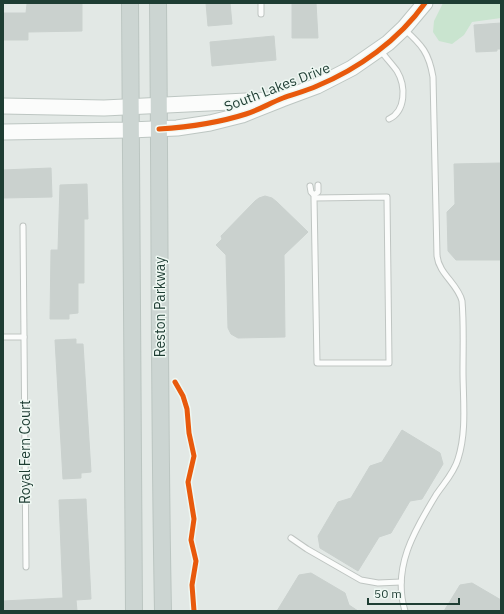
<svg xmlns="http://www.w3.org/2000/svg" width="504" height="614" font-family="'IBM Plex Sans',sans-serif">
<style>
.green{fill:#c9e4cf}
.building{fill:#cad1ce;stroke:#cad1ce}
.lines{fill:none;stroke-linecap:round;stroke-linejoin:round}
.lane-casing{stroke:#bfc5c2;stroke-width:7}
.secondary-casing{stroke:#bdc6c2;stroke-width:17}
.primary-casing{stroke:#bbc5c1;stroke-width:18}
.lane{stroke:#fbfcfb;stroke-width:5}
.secondary{stroke:#fbfcfb;stroke-width:15}
.primary{stroke:#ccd5d2;stroke-width:16}
.cycleway-casing{stroke:#eff8f3;stroke-width:8}
.cycleway{stroke:#e8590c;stroke-width:5}
.labels{text-anchor:middle;stroke-width:3;stroke-linejoin:round;paint-order:stroke}
.street-label{font-size:14px;fill:#1e3d33;stroke:#eff8f3}
</style>
<rect width="100%" height="100%" fill="#e2e8e5"/>
<path class="green" d="M443,3H501V18L472,22L464,35L452,44L439,41L433,32L434,21Z"/>
<g class="building">
<path d="M82,3V31L28,32V40H3V13H26L27,4Z"/>
<path d="M206,3H230L232,24L208,26Z"/>
<path d="M292,3H316L318,38H292Z"/>
<path d="M501,23V49H497V51L476,52L474,25Z"/>
<path d="M274,36L276,60L212,66L210,42Z"/>
<path d="M501,163V260H456L448,251L447,212L455,204L454,164Z"/>
<path d="M51,168L52,197L3,198V170Z"/>
<path d="M87,184L88,219H84V283H78V313L69,314V319H50L51,250H58L60,185Z"/>
<path d="M265,196L272,198L277,202L308,232L284,255L285,337L238,338L231,334L228,328L226,255L216,245L222,239L221,236L255,201L259,198Z"/>
<path d="M76,339V344H83L91,472L81,473V478L63,479L55,340Z"/>
<path d="M402,430L440,453L443,464L422,499L410,501L391,533L379,537L358,571L320,548L318,536L338,502L351,498L370,466L382,462Z"/>
<path d="M86,499L91,599L76,600L77,611H3V601L63,598L59,500Z"/>
<path d="M311,573L345,593L349,605L358,611H277L299,575Z"/>
<path d="M472,583L501,600V611H444L460,585Z"/>
</g>
<g class="lines">
<defs>
<g id="lane">
<path d="M261,3V14"/>
<path d="M404,29C422,45 429,53 433,77L437,256C439,274 458,284 462,301C464,324 463,348 463,371C463,400 467,431 458,459C454,473 444,483 436,495C414,531 392,568 405,611"/>
<path d="M381,51C386,58 392,64 397,71C406,86 406,111 389,119"/>
<path d="M310,186L311,192L314,195V198L317,363H389L387,197L314,198"/>
<path d="M314,195L318,192V185"/>
<path d="M23,226L26,567"/>
<path d="M3,337H24"/>
<path d="M291,538L307,549L361,580L378,583L401,582"/>
</g>
<g id="secondary">
<path d="M3,106L104,108L269,100"/>
<path d="M3,132L130,130L177,128L210,123L242,115L282,99L317,86L352,68L388,43L404,28L425,3"/>
</g>
<g id="primary">
<path d="M130,3L134,611"/>
<path d="M158,3C160,206 159,408 163,611"/>
</g>
</defs>
<use href="#lane" class="lane-casing"/>
<use href="#secondary" class="secondary-casing"/>
<use href="#primary" class="primary-casing"/>
<use href="#lane" class="lane"/>
<use href="#secondary" class="secondary"/>
<use href="#primary" class="primary"/>
<defs>
<g id="cycleway">
<path d="M159,129C189,127 218,123 246,114C259,110 270,103 283,98C294,94 306,91 317,86C358,69 399,40 425,3"/>
<path d="M175,382L183,396L187,409L189,433L194,456L188,482L194,519L191,540L196,561L192,585L194,611"/>
</g>
</defs>
<use href="#cycleway" class="cycleway-casing"/>
<use href="#cycleway" class="cycleway"/>
</g>
<g class="labels">
<g class="street-label">
<text transform="translate(277 87) rotate(-21)" y="5">South Lakes Drive</text>
<text transform="translate(160 307) rotate(-90)" y="5">Reston Parkway</text>
<text transform="translate(25 452) rotate(-90)" y="5">Royal Fern Court</text>
</g>
</g>
<rect width="504" height="614" fill="none" stroke="#1e3d33" stroke-width="8"/>
<path d="M368 598v6h91v-6" fill="none" stroke="#1e3d33" stroke-width="2"/>
<text x="374" y="598" font-size="12" fill="#1e3d33" stroke="#eff8f3" stroke-width="3" paint-order="stroke">50 m</text>
</svg>
